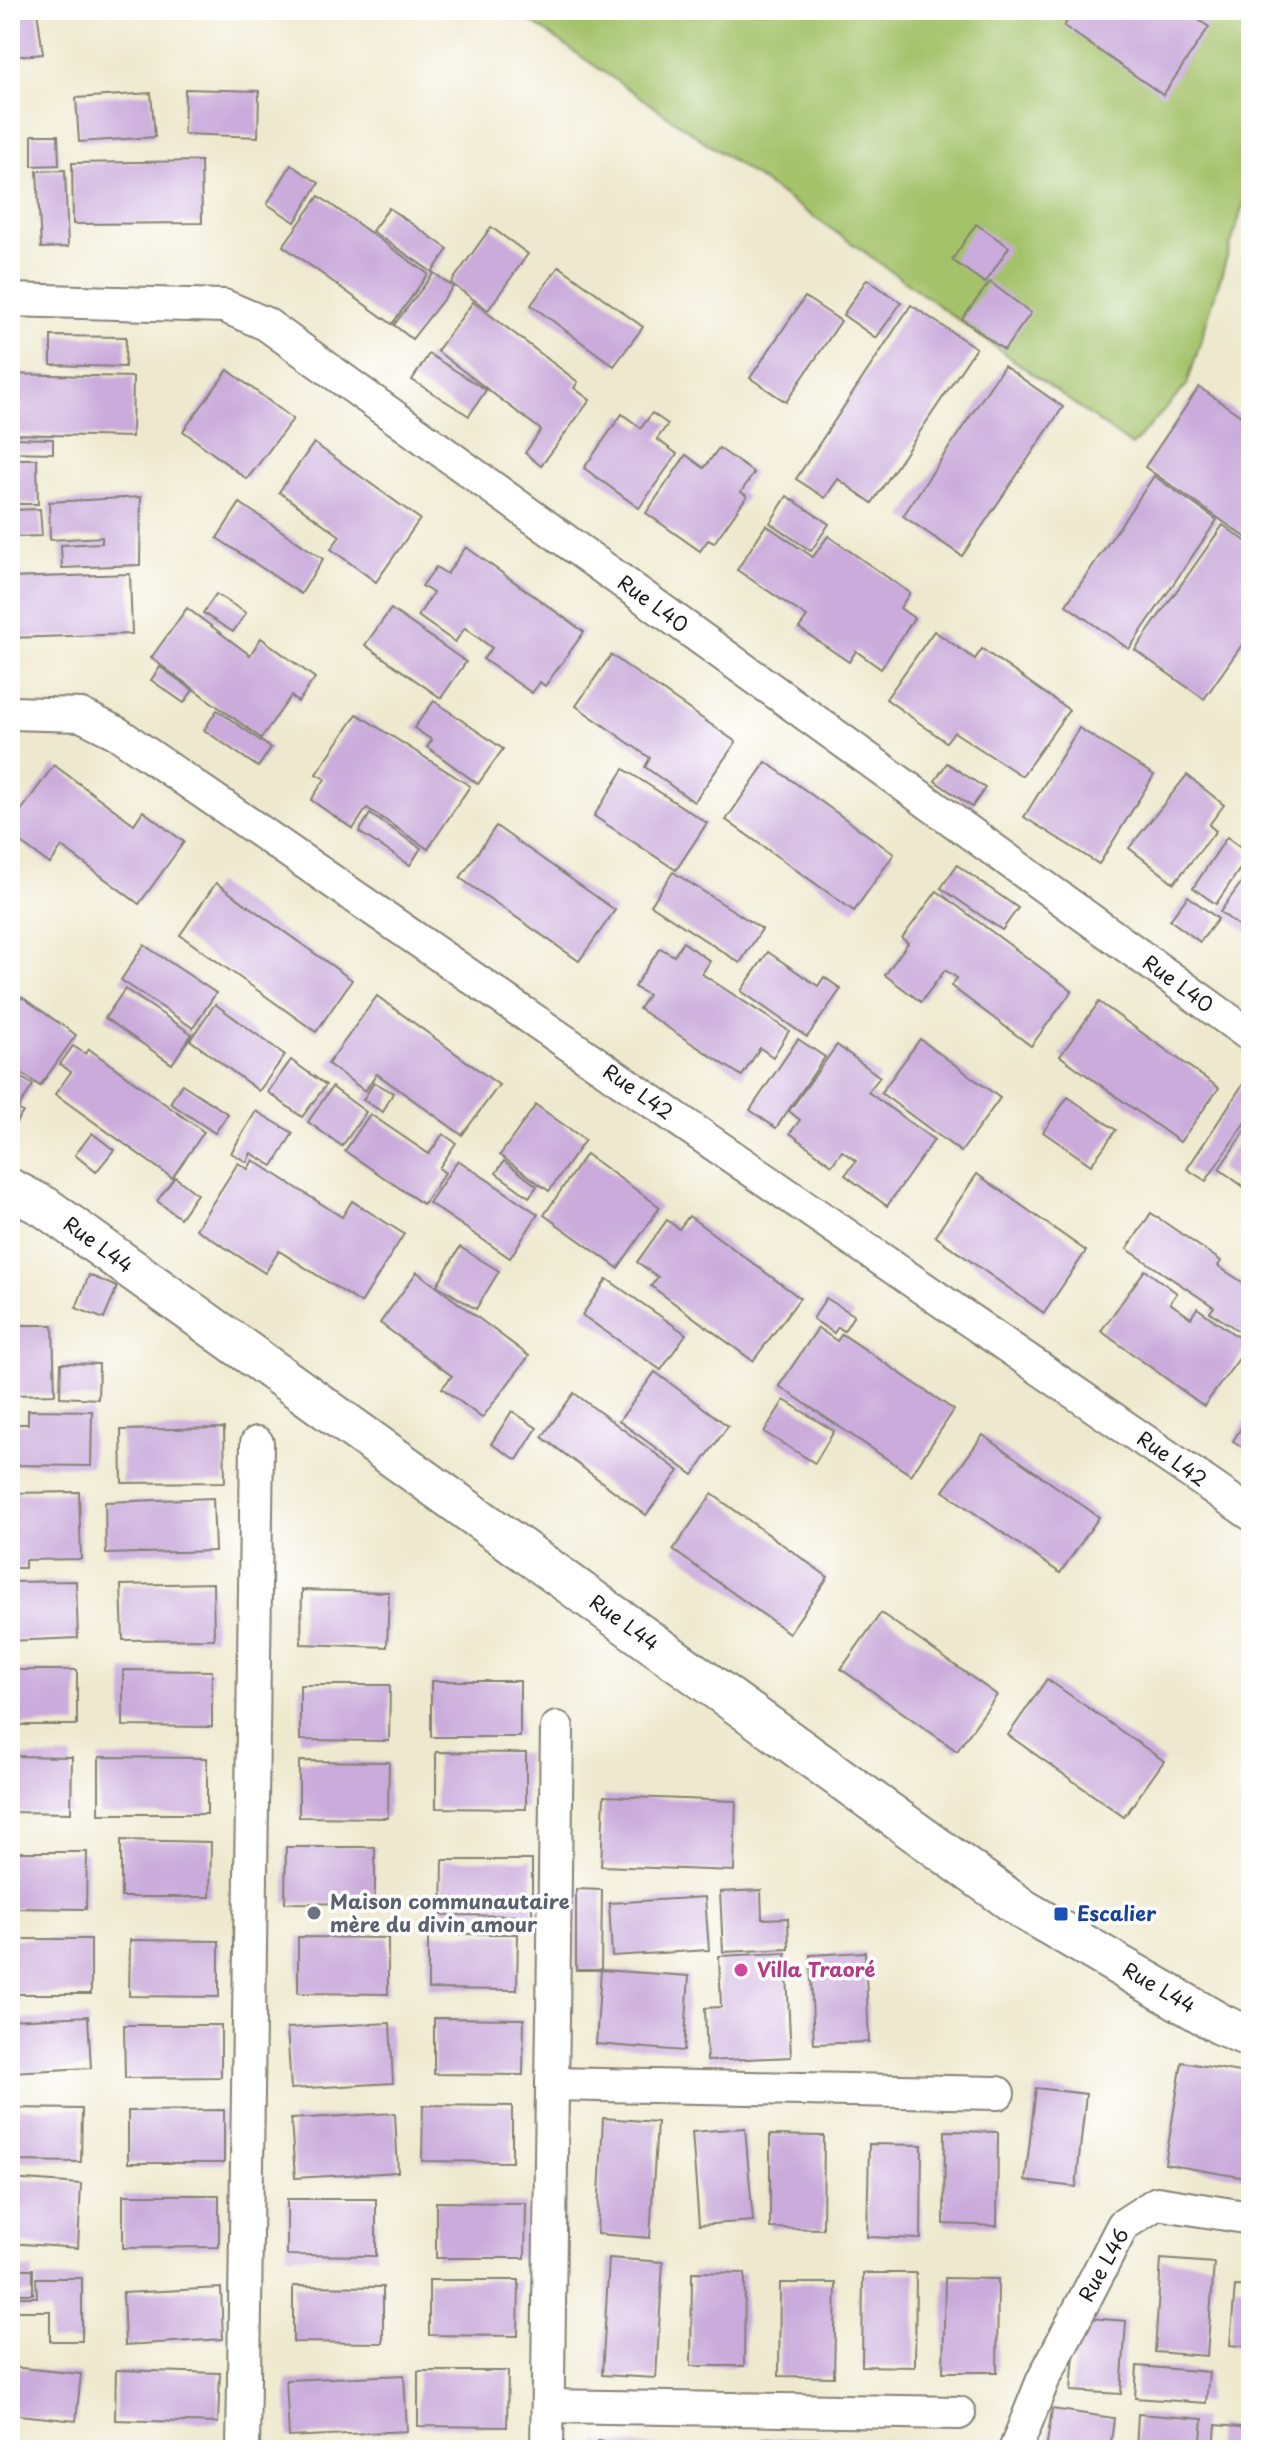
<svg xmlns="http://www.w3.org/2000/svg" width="1261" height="2460" font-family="'Playpen Sans',sans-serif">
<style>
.green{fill:#a4c26a;stroke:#606f43;stroke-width:2}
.building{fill:#caabdb}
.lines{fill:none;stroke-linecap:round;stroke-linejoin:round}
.minor-casing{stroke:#858275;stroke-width:36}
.tertiary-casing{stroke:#858275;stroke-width:44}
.minor{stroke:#fff;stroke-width:32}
.tertiary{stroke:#fff;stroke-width:40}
.worship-dot{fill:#6b7280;stroke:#fff;stroke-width:3}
.transit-dot{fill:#1a4fb4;stroke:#fff;stroke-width:3}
.hotel-dot{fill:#d1479c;stroke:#fff;stroke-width:3}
.labels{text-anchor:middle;stroke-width:7;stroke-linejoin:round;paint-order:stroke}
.street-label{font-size:20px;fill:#1c1c1c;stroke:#fff}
.worship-label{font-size:20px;font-weight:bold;fill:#5b616d;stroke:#fff;text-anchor:start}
.transit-label{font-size:20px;font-weight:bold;fill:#164399;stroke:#fff;text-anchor:start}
.hotel-label{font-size:20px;font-weight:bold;fill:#b23c85;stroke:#fff;text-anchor:start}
</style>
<rect width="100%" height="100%" fill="#fff"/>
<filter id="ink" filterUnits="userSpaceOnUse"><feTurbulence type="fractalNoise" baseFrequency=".0125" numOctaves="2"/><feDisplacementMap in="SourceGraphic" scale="16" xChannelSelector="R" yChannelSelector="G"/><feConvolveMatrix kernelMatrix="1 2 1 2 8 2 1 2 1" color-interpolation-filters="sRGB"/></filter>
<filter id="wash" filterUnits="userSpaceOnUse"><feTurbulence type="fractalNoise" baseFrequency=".006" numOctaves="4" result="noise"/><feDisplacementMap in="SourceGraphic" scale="32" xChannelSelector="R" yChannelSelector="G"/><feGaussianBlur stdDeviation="1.8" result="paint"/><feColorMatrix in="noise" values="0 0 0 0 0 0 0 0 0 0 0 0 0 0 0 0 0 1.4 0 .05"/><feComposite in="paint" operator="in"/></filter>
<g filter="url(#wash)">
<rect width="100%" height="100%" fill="#eee9ce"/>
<path class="green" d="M514,10H1251V180L1187,385L1132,446L863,251Z"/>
<g id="blocks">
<g class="building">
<path d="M10,10H37L43,54L10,57Z"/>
<path d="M1075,10H1184L1209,27L1163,95L1064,26Z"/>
<path d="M185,89L259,91L258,137L184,134Z"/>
<path d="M151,93L155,137L79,142L76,98Z"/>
<path d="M32,135H58L59,165L32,166Z"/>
<path d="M201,161L202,223L73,224L72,163Z"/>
<rect x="10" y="164" width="6" height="62"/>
<path d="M291,165L319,183L295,222L267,204Z"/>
<path d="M65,170L68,247L41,248L37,171Z"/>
<path d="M319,196L428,274L392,324L283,246Z"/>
<path d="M389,208L448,249L432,272L372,231Z"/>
<path d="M976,224L1009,247L985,283L952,260Z"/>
<path d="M491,227L528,254L488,310L451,283Z"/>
<path d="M559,266L643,327L614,366L531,305Z"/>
<path d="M434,273L453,287L412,339L394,325Z"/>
<path d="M867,279L901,303L876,338L843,315Z"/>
<path d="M990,282L1031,313L1004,350L962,319Z"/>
<path d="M805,297L841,321L786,402L750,378Z"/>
<path d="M473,302L578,382L574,388L590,400L541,466L525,453L541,430L437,351Z"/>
<path d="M911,305L976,348L872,503L838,479L825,498L796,479Z"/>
<path d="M51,336L126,337L125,367L51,365Z"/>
<path d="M429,354L486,390L469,416L412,380Z"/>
<path d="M1004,366L1063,407L962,556L903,516Z"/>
<path d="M228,370L293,419L247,479L183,431Z"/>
<path d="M10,374L133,377L132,437L10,434Z"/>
<path d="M1199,387L1251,423V541L1145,467Z"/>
<path d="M652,413L668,424L657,439L677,454L639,508L584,468L622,414L641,428Z"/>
<path d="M10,438L53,439V453L10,452Z"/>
<path d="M314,443L420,519L376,582L331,549L340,536L279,492Z"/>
<path d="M719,448L754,473L741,492L747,496L714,543L708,540L700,551L646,513L686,455L704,468Z"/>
<path d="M10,459H37L38,504H10Z"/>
<path d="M1154,476L1217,520L1129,649L1066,605Z"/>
<path d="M787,496L829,524L811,551L770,523Z"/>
<path d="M141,497L140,565L62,568L61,545L102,543V537L50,540L49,502Z"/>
<path d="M240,503L323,559L301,594L217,538Z"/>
<path d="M40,509L42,536L10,537V510Z"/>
<path d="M766,525L813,557L828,536L910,593L900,608L914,618L881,669L856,651L849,662L799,628L807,617L737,570Z"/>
<path d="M1223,525L1251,545V632L1204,699L1135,650Z"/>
<path d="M466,547L584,632L545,686L540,682L532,693L483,659L492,648L465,628L455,642L418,616L433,593L422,586L436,567L447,574Z"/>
<path d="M130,574L132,634L10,638V578Z"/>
<path d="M216,594L246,613L233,632L203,613Z"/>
<path d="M187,608L250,655L261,638L315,678L298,702L291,696L261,738L151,658Z"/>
<path d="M391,609L466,662L441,698L365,645Z"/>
<path d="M934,631L975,659L982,649L1069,710L1022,776L954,732L946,742L886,699Z"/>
<path d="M611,655L736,742L694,802L645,767L650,758L576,706Z"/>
<path d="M160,667L193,690L184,703L151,680Z"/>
<path d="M434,701L503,749L478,784L427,747L432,740L414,728Z"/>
<path d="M217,710L271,748L258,767L204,730Z"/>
<path d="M357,714L470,786L428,849L367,808L353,829L311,800L325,779L316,774Z"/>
<path d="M1079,728L1154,775L1099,864L1024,817Z"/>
<path d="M766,762L894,854L854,911L726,820Z"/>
<path d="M947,763L985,788L972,807L935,781Z"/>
<path d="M54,765L134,824L143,811L184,842L139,904L62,847L50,864L10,835V826Z"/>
<path d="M624,769L707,823L676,870L594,816Z"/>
<path d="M1187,775L1224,805L1209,825L1216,831L1174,883L1129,848Z"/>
<path d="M370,814L421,848L410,865L359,832Z"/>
<path d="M496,826L615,910L579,961L460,878Z"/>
<path d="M1227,837L1250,854L1216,904L1193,888Z"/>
<path d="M957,865L1018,908L1002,930L941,888Z"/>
<path d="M1251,869V935L1220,912Z"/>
<path d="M673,872L762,929L740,963L651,905Z"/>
<path d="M216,883L352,980L316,1032L180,935Z"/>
<path d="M937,891L1072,991L1031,1046L951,986L957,978L945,970L921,1002L885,975L908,943L902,938Z"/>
<path d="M1188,896L1218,919L1200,942L1170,920Z"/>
<path d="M683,942L710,961L702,974L789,1031L773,1057L760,1048L742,1076L639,1009L648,995L634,987L660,948L674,956Z"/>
<path d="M144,945L216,993L193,1028L121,980Z"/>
<path d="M768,952L818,986L824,977L841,989L807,1037L741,991Z"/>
<path d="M125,989L192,1034L172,1064L105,1018Z"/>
<path d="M377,996L499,1085L462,1135L377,1074L365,1091L328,1064Z"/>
<path d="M22,997L76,1035L40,1086L10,1065V1014Z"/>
<path d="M1099,1002L1219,1088L1180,1142L1060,1056Z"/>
<path d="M215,1004L285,1055L259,1091L190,1040Z"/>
<path d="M798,1039L825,1057L776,1128L750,1110Z"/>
<path d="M920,1039L1000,1098L961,1152L881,1093Z"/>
<path d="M837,1045L880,1077L868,1092L934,1140L887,1206L845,1175L856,1161L842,1151L832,1165L790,1133L800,1120L789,1111Z"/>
<path d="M73,1046L86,1054L89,1049L204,1132L172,1178L55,1094L71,1072L60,1064Z"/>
<path d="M291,1060L326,1085L302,1117L268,1092Z"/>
<path d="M10,1070L33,1085L18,1109L23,1112L10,1132Z"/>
<path d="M1245,1081L1251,1085V1113L1206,1181L1187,1169Z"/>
<path d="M374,1082L393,1093L383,1112L363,1100Z"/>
<path d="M182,1084L228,1114L215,1133L170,1103Z"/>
<path d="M332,1087L366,1112L342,1146L308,1122Z"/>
<path d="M1068,1097L1116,1130L1091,1165L1043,1132Z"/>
<path d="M536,1105L585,1140L549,1191L500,1155Z"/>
<path d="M256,1111L293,1133L273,1166L251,1153L247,1162L231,1153Z"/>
<path d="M370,1114L429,1154L443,1134L456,1143L439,1168L445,1173L423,1204L345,1151Z"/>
<path d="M1251,1122V1192L1219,1169Z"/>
<path d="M92,1133L114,1150L96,1172L75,1155Z"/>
<path d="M586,1154L660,1207L618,1268L544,1215Z"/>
<path d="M253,1160L342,1217L352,1201L404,1234L361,1303L279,1251L265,1273L196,1229L238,1163L248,1169Z"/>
<path d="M458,1160L538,1214L510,1258L429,1203Z"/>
<path d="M504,1161L537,1186L529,1197L496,1173Z"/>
<path d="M977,1174L1086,1251L1044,1313L935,1236Z"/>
<path d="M175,1177L197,1194L180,1218L157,1201Z"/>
<path d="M1151,1213L1221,1261L1218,1266L1251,1288V1339L1210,1312L1214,1307L1127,1249Z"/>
<path d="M689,1216L800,1298L753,1361L651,1286L658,1277L637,1262L667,1220L679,1229Z"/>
<path d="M460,1247L499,1271L476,1309L437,1285Z"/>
<path d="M1145,1270L1177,1293L1170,1303L1191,1318L1197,1308L1249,1345L1204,1406L1101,1331Z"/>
<path d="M417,1272L529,1356L482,1418L442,1388L452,1376L380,1323Z"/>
<path d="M89,1275L117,1287L104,1319L76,1308Z"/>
<path d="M607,1279L686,1334L661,1370L582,1315Z"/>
<path d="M826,1298L854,1315L844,1331L838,1327L834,1333L813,1319Z"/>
<path d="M10,1325H53L55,1394L10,1395Z"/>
<path d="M818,1328L837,1341L842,1334L954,1410L911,1475L779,1386Z"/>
<path d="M61,1363L99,1364L98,1399L60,1397Z"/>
<path d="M655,1372L728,1426L693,1475L619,1421Z"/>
<path d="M574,1393L679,1471L646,1515L542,1437Z"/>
<path d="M784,1400L834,1431L815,1463L764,1432Z"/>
<path d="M28,1410L92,1411L91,1466L11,1465L10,1424H28Z"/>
<path d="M512,1411L537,1428L517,1460L491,1444Z"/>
<path d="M1251,1412V1452L1233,1441Z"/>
<path d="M224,1428L225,1482L122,1483L121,1430Z"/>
<path d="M983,1435L1099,1517L1060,1573L943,1491Z"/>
<path d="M79,1492L81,1559L25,1560V1568H10V1493Z"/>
<path d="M712,1494L828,1577L789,1633L673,1550Z"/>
<path d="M213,1498L215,1551L106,1554L105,1502Z"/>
<path d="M76,1581L78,1638L10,1641V1582Z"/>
<path d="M213,1583L214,1639L123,1640L121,1585Z"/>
<path d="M302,1590L389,1592L387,1647L301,1644Z"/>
<path d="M881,1613L997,1695L957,1751L841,1669Z"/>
<rect x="10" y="1670" width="67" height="55"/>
<path d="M123,1670L212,1671V1727L123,1726Z"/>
<path d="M1047,1679L1164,1761L1124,1817L1008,1735Z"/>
<rect x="431" y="1681" width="89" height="56"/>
<path d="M300,1685H390L389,1741L300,1740Z"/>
<path d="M436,1752L526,1753V1809L436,1808Z"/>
<path d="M10,1756L72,1757L71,1813L10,1812Z"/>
<path d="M99,1757L207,1758V1814H99Z"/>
<path d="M299,1761L389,1762L388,1818L299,1817Z"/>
<path d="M604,1796L736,1801L734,1871L601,1866Z"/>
<path d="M121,1840L211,1842L210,1897H121Z"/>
<path d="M286,1847H375V1904L285,1903Z"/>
<path d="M10,1852H87L86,1909L10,1908Z"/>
<path d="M443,1860H532V1916L442,1915Z"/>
<path d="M576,1889L602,1890L601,1970H576Z"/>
<path d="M761,1890L762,1919L788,1918L789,1949L723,1952L720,1892Z"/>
<path d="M705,1897L709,1950L612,1956L609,1903Z"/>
<path d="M428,1934H518L517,1990L428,1989Z"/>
<path d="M298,1937L388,1938V1994L298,1993Z"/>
<rect x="10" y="1939" width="81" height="55"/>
<path d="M130,1940L219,1941V1997L129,1996Z"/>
<path d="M865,1952L869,2042L814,2044L810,1955Z"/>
<path d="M786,1953L791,2057L707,2061L705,2008L721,2007L719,1956Z"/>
<path d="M601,1970L689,1976L684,2051L596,2044Z"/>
<path d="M88,2016L91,2068L10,2072V2020Z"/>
<path d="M434,2018L524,2019L523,2075L434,2074Z"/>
<path d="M390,2023L393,2083L291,2089L287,2028Z"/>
<path d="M124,2025H221V2077L125,2078Z"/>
<path d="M1182,2062L1251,2074V2148L1246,2178L1165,2164Z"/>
<path d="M1036,2088L1086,2094L1076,2187L1025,2181Z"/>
<path d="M423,2105L512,2106V2162L422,2161Z"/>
<path d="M10,2108L82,2109L81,2162L10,2161Z"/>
<path d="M224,2110V2163H128V2111Z"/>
<path d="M395,2113L398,2172L295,2178L291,2119Z"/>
<path d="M603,2118L657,2122L650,2238L597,2234Z"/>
<path d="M745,2128L753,2221L699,2225L692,2132Z"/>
<path d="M945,2131L998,2132L997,2226L944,2224Z"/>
<path d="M770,2135L824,2136L823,2229L770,2228Z"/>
<path d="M869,2144L922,2145L921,2239L867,2237Z"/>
<path d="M10,2179L81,2184L78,2248L10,2243Z"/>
<path d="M123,2195H219V2247L123,2248Z"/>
<path d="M287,2199H376V2256L287,2255Z"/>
<path d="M436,2202L526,2203L525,2258H436Z"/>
<path d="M609,2258L663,2262L656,2378L602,2375Z"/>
<path d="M1161,2259L1214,2263L1207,2356L1155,2352Z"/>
<rect x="10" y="2269" width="23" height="25"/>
<path d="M692,2272L745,2273L744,2366H691Z"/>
<path d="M863,2273H916L915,2367L862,2366Z"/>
<path d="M36,2278H82V2341H50V2311H10V2297H37Z"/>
<path d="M945,2278L998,2279L997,2372H943Z"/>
<path d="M429,2280H519L518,2336L429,2335Z"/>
<path d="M780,2283H836L834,2377L779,2376Z"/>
<path d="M293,2286L383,2287V2343L293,2342Z"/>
<path d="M1235,2286L1251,2287V2347L1230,2345Z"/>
<path d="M221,2288L223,2339L125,2345L123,2293Z"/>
<path d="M1077,2317L1126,2321L1121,2394L1071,2391Z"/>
<path d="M1137,2366L1209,2372L1206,2403L1135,2398Z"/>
<path d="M10,2367L81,2374L76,2421L10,2414Z"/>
<path d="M116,2370L220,2373L218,2423L115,2420Z"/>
<path d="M418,2371H508L507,2427L418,2426Z"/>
<path d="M404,2375L407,2431L289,2437L286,2380Z"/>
<path d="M1052,2409L1114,2418L1110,2450H1046Z"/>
<path d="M1138,2414L1203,2419L1200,2450H1136Z"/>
<path d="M1216,2425L1251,2428V2450H1214Z"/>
<rect x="763" y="2438" width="74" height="12"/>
<path d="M597,2441L668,2448V2450H596Z"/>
<path d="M10,2445L41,2448L40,2450H10Z"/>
</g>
</g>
</g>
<g filter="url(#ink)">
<use href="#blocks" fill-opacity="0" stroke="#858275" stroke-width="2"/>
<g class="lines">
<defs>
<g id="minor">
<path d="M10,300L224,306L266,324L1251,1036"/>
<path d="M10,713L81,715L117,733L1251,1514"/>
<path d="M552,2084L998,2093"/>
<path d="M548,2406L959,2413"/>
<path d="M243,2450L257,1443"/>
<path d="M547,2450L557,1728"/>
<path d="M1015,2450L1043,2380L1123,2225L1157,2203L1251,2218"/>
</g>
<path id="tertiary" d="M10,1189L45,1207L1024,1910L1222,2025L1251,2037"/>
</defs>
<use href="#minor" class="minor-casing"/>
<use href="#tertiary" class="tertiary-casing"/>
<use href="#minor" class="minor"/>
<use href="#tertiary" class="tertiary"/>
</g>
</g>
<circle class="worship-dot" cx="314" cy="1913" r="8"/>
<rect class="transit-dot" x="1053" y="1906" width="16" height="16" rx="4"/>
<circle class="hotel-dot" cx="741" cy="1970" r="8"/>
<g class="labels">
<g class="street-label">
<text transform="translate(653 604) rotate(36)" y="7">Rue L40</text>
<text transform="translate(1178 984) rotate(36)" y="7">Rue L40</text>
<text transform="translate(638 1092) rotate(35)" y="7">Rue L42</text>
<text transform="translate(98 1245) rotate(36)" y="7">Rue L44</text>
<text transform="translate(1172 1459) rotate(35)" y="7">Rue L42</text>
<text transform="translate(624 1623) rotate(36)" y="7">Rue L44</text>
<text transform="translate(1159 1988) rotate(30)" y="7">Rue L44</text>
<text transform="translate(1104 2265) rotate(-61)" y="7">Rue L46</text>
</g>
<g class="worship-label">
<text x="330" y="1909">Maison communautaire<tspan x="330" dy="23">mère du divin amour</tspan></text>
</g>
<g class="transit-label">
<text x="1077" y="1921">Escalier</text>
</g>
<g class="hotel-label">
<text x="757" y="1977">Villa Traoré</text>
</g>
</g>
<rect width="1261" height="2460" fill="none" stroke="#fff" stroke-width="40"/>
</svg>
